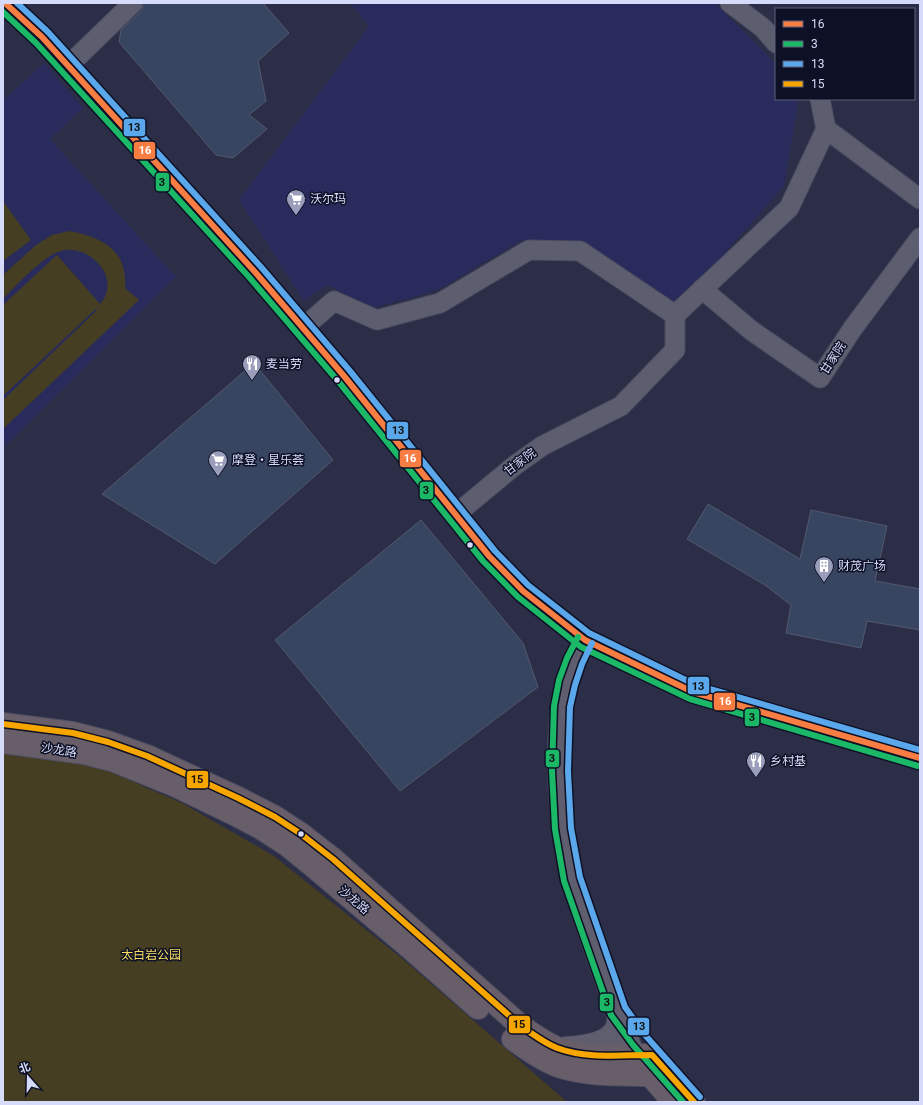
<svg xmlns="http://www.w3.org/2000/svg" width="923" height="1105" font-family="Roboto,'Noto Sans SC',sans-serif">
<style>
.built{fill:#282b5c}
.green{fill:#453e22}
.building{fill:#374560;stroke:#52596e}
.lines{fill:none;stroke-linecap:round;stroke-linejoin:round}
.street-casing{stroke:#4a4b60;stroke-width:21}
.secondary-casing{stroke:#4a4b60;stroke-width:24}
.highway-casing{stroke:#4a4b60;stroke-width:24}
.street{stroke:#5c5e70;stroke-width:19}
.secondary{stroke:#5f5e6f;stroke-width:22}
.highway{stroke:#675e69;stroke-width:22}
.bus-1-casing{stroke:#0e1025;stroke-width:9}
.bus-2-casing{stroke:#0e1025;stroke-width:9}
.bus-3-casing{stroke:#0e1025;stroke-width:9}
.bus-4-casing{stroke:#0e1025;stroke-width:9}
.bus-1{stroke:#f77d43;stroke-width:6}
.bus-2{stroke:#1ab867;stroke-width:6}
.bus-3{stroke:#5aa8eb;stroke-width:6}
.bus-4{stroke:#f7a600;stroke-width:6}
.bus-dot{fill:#d6dbf9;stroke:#0e1025;stroke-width:1.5}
.labels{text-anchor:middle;stroke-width:3;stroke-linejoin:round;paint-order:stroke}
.poi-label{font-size:12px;fill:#d6dbf9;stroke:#0e1025;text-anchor:start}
.street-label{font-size:12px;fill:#d6dbf9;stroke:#0e1025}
.park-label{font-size:12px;fill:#f8de63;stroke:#0e1025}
.line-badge{stroke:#0e1025;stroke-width:1.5}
.badge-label{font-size:11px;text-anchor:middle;font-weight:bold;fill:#fff}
.pale-badge-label{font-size:11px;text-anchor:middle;font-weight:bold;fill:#111}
</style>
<rect width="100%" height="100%" fill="#2c2e47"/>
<g class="built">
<path d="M350,3H715L776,64V99H799L784,186L718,261L671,303L579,241L522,240L438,290L373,308L327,285L304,301L239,200L369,26Z"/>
<path d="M44,63L83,108L50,139L176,277L3,448V95L6,98Z"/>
</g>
<g class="green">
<path d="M3,201L31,240L3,261Z"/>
<path d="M69,231C102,237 128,250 125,288L139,300L3,429V400L95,312L98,307L3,396V305L57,255L100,304C121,280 94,247 65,250C46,252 17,285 3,299V275L36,245L52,235Z"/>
<path d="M3,753L30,756L97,766L182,803L274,856L404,960L567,1102H3Z"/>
</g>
<g class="building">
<path d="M145,3H263L289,33L258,61L266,101L249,115L267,129L233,158L216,155L119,42L121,30L141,11Z"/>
<path d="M254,363L333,460L215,564L102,494Z"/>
<path d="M708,504L800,559L811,510L887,526L875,581L920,589V630L867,621L861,648L786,633L791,605L765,585L687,539Z"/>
<path d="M421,520L523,643L538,687L400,791L275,640Z"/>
</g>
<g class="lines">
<defs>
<g id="street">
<path d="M730,3L763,28L776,43"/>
<path d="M68,66L133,3"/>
<path d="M826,129L920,199"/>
<path d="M702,289L752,331L820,378L853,328L920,238"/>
<path d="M303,328L334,301L377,320L440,303L529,250L580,251L675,315L789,208L826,129L820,99"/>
<path d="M455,515L514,466L542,446L621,406L675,350V315"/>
</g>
<g id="secondary">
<path d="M5,3L42,37L255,272L344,376L489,556L523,591L585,640L693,692L920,758"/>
<path d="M585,640C578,654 570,669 566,685C555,735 558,800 567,851C569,860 570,871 573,880C590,939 613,997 633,1055L645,1069"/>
<path d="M566,1048C582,1047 610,1045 617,1027C619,1022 618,1016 618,1011"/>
</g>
<g id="highway">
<path d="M3,724L73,733L108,742L147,756L238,798L275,817L301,834L333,859L522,1027C534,1035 545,1043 557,1048C580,1058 626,1055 652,1055L694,1102"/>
<path d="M3,742L84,753L112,760L176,786L236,815L259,827L287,845L314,867L409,947L478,1008"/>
<path d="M513,1039C527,1049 542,1060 558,1066C587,1076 620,1074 650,1075L670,1098"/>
</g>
</defs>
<use href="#street" class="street-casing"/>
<use href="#secondary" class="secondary-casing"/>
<use href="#highway" class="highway-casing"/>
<use href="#street" class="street"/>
<use href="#secondary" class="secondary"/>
<use href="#highway" class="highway"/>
<defs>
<path id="bus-1" d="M5,3L42,37L255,272L344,376L489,556L523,591L585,640L693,692L920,758"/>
<g id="bus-2">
<path d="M3,12L36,43L249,277L338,381L483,561L518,597L581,647L690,699L918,766"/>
<path d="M578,637L567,658L559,680L554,706L552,771L555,829L564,881L611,1015L633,1045L683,1102"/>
</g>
<g id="bus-3">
<path d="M17,3L48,32L261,267L350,371L495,551L528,585L589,633L696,685L920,750"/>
<path d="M592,643L582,664L575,685L570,707L568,771L571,828L580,877L625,1007L645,1035L700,1097"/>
</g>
<path id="bus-4" d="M3,724L73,733L108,742L147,756L238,798L275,817L301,834L333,859L522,1027C533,1034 544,1043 557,1048C586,1059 621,1055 652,1055L694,1102"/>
</defs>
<use href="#bus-1" class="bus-1-casing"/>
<use href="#bus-2" class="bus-2-casing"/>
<use href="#bus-3" class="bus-3-casing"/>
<use href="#bus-4" class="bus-4-casing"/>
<use href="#bus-1" class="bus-1"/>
<use href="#bus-2" class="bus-2"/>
<use href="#bus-3" class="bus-3"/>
<use href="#bus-4" class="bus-4"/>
</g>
<defs>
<symbol id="supermarket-pin" viewBox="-11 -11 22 30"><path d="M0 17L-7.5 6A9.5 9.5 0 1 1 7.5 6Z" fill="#9a9ebb" stroke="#0e1025"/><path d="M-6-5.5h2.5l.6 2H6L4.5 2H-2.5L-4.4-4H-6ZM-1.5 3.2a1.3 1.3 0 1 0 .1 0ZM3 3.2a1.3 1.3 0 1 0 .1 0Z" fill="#fff"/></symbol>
<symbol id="restaurant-pin" viewBox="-11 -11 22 30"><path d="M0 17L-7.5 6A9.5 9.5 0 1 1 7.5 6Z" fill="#9a9ebb" stroke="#0e1025"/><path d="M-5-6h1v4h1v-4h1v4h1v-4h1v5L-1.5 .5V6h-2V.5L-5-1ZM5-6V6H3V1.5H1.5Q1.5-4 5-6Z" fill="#fff"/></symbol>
<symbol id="building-pin" viewBox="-11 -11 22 30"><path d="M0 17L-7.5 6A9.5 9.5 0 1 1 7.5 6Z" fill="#9a9ebb" stroke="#0e1025"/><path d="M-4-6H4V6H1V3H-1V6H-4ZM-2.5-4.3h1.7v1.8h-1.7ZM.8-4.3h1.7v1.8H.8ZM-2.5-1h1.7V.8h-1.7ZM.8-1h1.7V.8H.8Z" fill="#fff"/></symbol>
</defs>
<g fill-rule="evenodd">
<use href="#supermarket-pin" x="285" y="188" width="22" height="30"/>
<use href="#restaurant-pin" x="241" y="353" width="22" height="30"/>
<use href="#supermarket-pin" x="207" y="449" width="22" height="30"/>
<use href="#building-pin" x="813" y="555" width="22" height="30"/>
<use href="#restaurant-pin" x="745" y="750" width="22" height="30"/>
</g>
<g class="bus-dot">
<circle cx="337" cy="380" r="3.5"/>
<circle cx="470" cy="545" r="3.5"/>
<circle cx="301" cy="834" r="3.5"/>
</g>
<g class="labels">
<g class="poi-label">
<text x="310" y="203">沃尔玛</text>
<text x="266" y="368">麦当劳</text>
<text x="232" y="464">摩登・星乐荟</text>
<text x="838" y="570">财茂广场</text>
<text x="770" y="765">乡村基</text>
</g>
<g class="street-label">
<text transform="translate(833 358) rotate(-57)" y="4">甘家院</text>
<text transform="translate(520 462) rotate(-37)" y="4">甘家院</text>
<text transform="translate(59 750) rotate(9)" y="4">沙龙路</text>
<text transform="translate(354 900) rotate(40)" y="4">沙龙路</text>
</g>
<g class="park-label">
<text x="151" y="959">太白岩公园</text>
</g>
</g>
<g class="line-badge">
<rect x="123" y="118" width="23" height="19" rx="4" fill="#5aa8eb"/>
<rect x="133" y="141" width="23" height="19" rx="4" fill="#f77d43"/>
<rect x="155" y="172" width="15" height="20" rx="4" fill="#1ab867"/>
<rect x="386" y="421" width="23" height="19" rx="4" fill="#5aa8eb"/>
<rect x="399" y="449" width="23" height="19" rx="4" fill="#f77d43"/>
<rect x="419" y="481" width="15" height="19" rx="4" fill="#1ab867"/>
<rect x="687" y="676" width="23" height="19" rx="4" fill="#5aa8eb"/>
<rect x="713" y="692" width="23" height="19" rx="4" fill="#f77d43"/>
<rect x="744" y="708" width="16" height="19" rx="4" fill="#1ab867"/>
<rect x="545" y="749" width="15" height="19" rx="4" fill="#1ab867"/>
<rect x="186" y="770" width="23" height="19" rx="4" fill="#f7a600"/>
<rect x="599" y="993" width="15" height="19" rx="4" fill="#1ab867"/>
<rect x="508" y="1015" width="23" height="19" rx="4" fill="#f7a600"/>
<rect x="627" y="1017" width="23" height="19" rx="4" fill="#5aa8eb"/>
</g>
<g class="badge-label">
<text x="145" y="154">16</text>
<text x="410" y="462">16</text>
<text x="725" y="705">16</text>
</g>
<g class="pale-badge-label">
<text x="134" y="131">13</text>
<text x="162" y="186">3</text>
<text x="398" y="434">13</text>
<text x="426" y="494">3</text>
<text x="698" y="690">13</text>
<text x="752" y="721">3</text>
<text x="552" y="762">3</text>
<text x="197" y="783">15</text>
<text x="607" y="1006">3</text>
<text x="519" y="1028">15</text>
<text x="639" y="1030">13</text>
</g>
<rect width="923" height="1105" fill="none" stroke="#d6dbf9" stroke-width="8"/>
<rect x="775" y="8" width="140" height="92" fill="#0e1025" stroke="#5e617a"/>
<rect x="783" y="21" width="20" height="6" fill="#f77d43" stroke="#5e617a"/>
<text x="811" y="28" font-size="12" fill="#d6dbf9">16</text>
<rect x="783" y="41" width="20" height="6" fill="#1ab867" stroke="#5e617a"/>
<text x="811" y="48" font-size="12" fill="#d6dbf9">3</text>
<rect x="783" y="61" width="20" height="6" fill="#5aa8eb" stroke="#5e617a"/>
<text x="811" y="68" font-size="12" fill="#d6dbf9">13</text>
<rect x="783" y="81" width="20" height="6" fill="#f7a600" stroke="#5e617a"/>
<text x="811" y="88" font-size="12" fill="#d6dbf9">15</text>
<g transform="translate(28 1077) rotate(340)" stroke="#0e1025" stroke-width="3" paint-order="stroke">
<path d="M0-3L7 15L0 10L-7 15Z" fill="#d6dbf9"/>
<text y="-6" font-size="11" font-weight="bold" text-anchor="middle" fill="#d6dbf9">北</text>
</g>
</svg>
